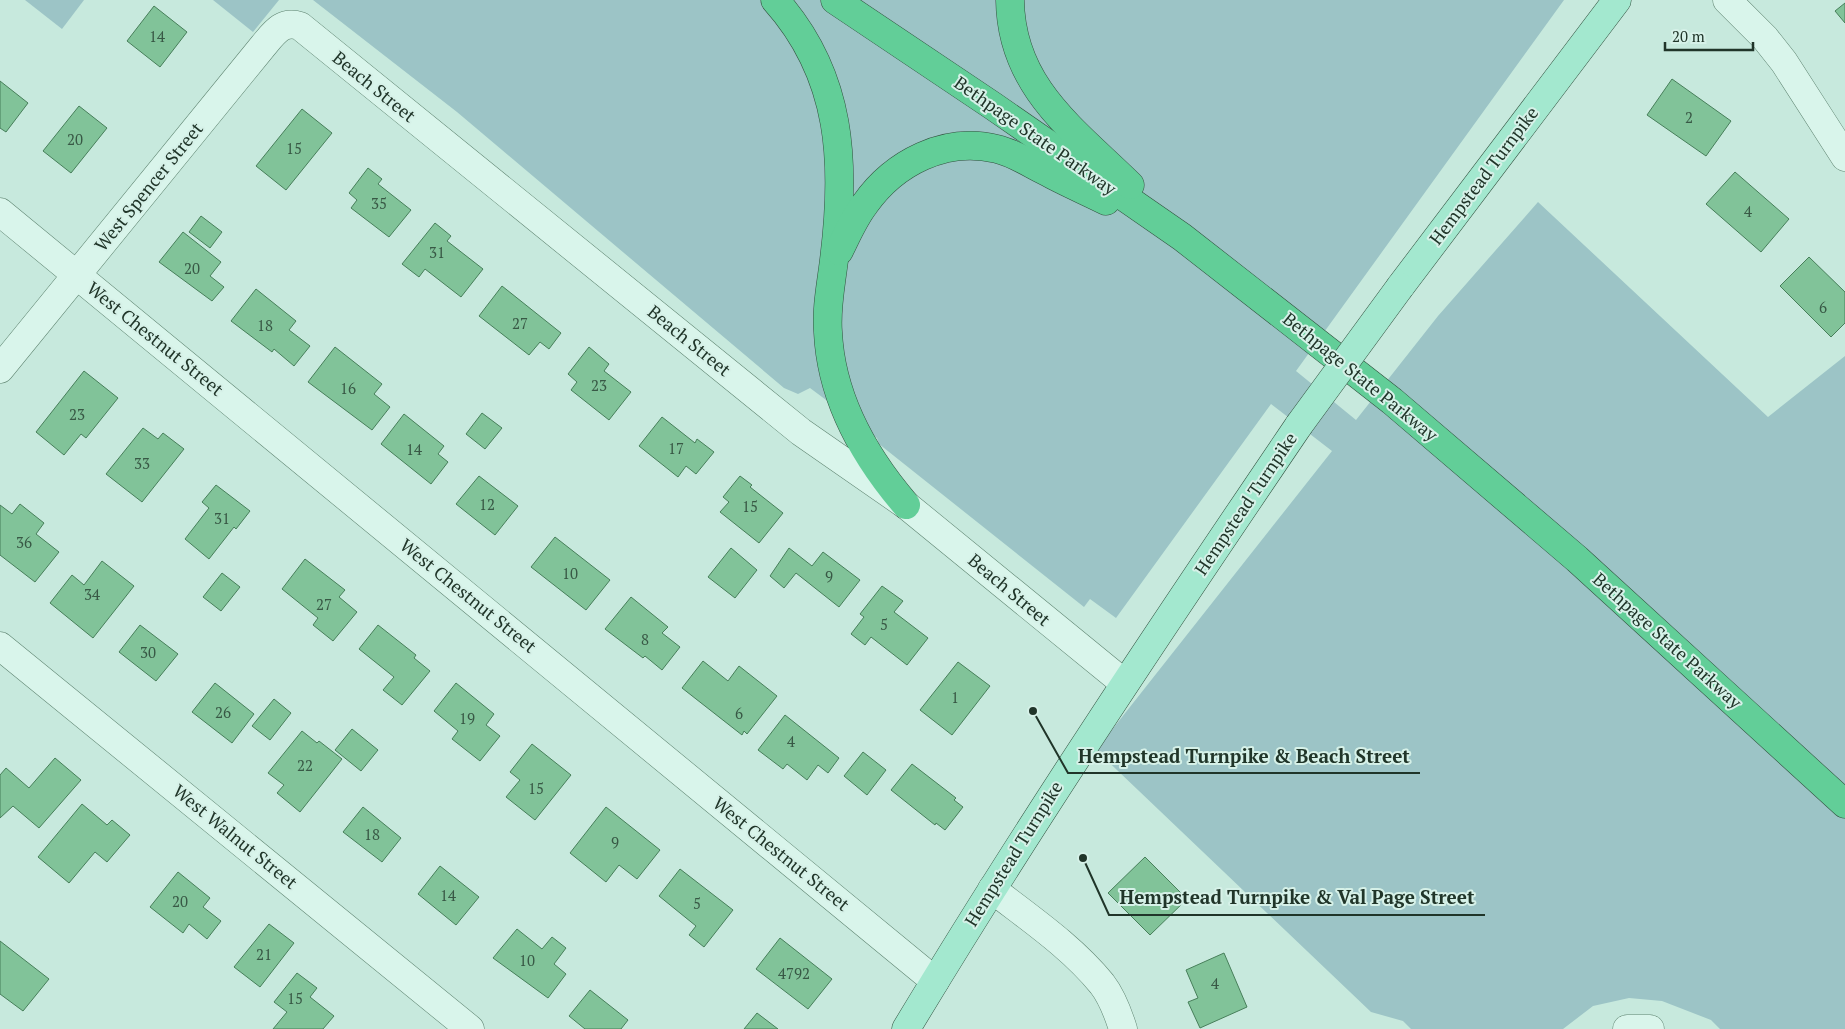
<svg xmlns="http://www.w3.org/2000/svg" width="1845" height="1029" font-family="'PT Serif',serif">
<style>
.green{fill:#9cc4c6}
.building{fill:#81c399;stroke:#477f5a}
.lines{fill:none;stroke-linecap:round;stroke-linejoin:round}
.minor-casing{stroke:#5e8370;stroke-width:29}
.major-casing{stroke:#32513f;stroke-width:29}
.highway-casing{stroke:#32513f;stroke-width:29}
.minor{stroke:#d9f5eb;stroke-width:28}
.major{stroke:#a3e8cf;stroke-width:28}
.highway{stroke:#62ce98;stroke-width:28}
.major-bridge-casing{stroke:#32513f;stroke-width:29;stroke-linecap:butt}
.major-bridge{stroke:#a3e8cf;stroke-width:28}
.labels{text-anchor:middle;stroke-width:4;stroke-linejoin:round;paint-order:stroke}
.number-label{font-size:15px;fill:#385845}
.street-label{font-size:18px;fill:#203529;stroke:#d6f1e8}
.leader{fill:none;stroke:#203529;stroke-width:2}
.callout-dot{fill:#203529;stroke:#d6f1e8;stroke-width:2}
.callout-label{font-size:19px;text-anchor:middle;font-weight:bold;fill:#203529;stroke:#d6f1e8;stroke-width:4;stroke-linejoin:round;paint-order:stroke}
</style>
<rect width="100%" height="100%" fill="#c7e9dd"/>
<g class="green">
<path d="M25,0H84L62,29Z"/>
<path d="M213,0H279L253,32Z"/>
<path d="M313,0H1564L1296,371L1356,420L1438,316L1538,202L1768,417L1845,356V1029H1720L1711,1020L1662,1001L1629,998L1593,1006L1563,1029H1411L1403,1021L1371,1012L1096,750L1332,451L1271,404L1116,618L1090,599L1084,607L879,444L877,438L810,388L798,394L784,388L457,112Z"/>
</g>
<g class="building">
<path d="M1845,3V23L1835,11Z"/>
<path d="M154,6L187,32L160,67L127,41Z"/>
<path d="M1672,79L1731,121L1706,156L1647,115Z"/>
<path d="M0,81L28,103L6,132L0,128Z"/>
<path d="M79,106L107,128L71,173L43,151Z"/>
<path d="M302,109L332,133L286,190L256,166Z"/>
<path d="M368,168L382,179L378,184L411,210L389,237L351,208L357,200L349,193Z"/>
<path d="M1735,172L1789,219L1761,252L1706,204Z"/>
<path d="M201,216L222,232L210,248L189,232Z"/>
<path d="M435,223L451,236L447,241L483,269L461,297L425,269L419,277L402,264Z"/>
<path d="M183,232L221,262L210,276L224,287L212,301L159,262Z"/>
<path d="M1809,257L1845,292V323L1831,337L1780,286Z"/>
<path d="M502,286L561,333L549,349L540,342L529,355L479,316Z"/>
<path d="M256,289L296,321L289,330L310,346L294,366L274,349L272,352L231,321Z"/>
<path d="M335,347L382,384L374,394L390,407L372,430L308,382Z"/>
<path d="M589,347L609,364L604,371L631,392L609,420L571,390L577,382L568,374Z"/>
<path d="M84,371L118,398L86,438L81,434L64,455L36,432Z"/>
<path d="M482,413L502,428L485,449L466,434Z"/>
<path d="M404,414L444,446L438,454L448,462L431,484L381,444Z"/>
<path d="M662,417L695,443L697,439L714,452L696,474L686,466L678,477L639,446Z"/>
<path d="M143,428L158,439L163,433L184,449L142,502L106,474Z"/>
<path d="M479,476L518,506L495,535L456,504Z"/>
<path d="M740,476L752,485L750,487L783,513L759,543L720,512L729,502L723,497Z"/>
<path d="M216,485L250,511L236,529L234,527L209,559L185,539L209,508L202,502Z"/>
<path d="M20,504L44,523L36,534L59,552L35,582L0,555V505L12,514Z"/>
<path d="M555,537L610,580L586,610L531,567Z"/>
<path d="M731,548L757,570L735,598L708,577Z"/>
<path d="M789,548L812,566L823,552L860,580L839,607L796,573L784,588L770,576Z"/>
<path d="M305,559L345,590L339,597L357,612L333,641L313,625L318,618L282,589Z"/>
<path d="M102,561L134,586L93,638L50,603L72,575L84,585Z"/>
<path d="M222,573L240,587L221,611L203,597Z"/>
<path d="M882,586L903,601L894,612L928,638L907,665L871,637L865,645L851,634L864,617L860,614Z"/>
<path d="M631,597L668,627L662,633L680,647L662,670L645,656L643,658L605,629Z"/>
<path d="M140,625L178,654L156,681L119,652Z"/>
<path d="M378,625L416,655L414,658L430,671L402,705L383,690L394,677L359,649Z"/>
<path d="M703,661L728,681L739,666L777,696L747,734L744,731L742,735L682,688Z"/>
<path d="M958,662L990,686L952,735L920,710Z"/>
<path d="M215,683L254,714L232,743L192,712Z"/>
<path d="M456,683L494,714L486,725L500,736L480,761L452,739L458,731L434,711Z"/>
<path d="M274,699L291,713L270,740L252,726Z"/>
<path d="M785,715L839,758L828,773L818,765L807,780L787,764L783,769L758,750Z"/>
<path d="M352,729L378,750L361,771L335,750Z"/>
<path d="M302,731L317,743L319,741L342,759L300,812L277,793L284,785L268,773Z"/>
<path d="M532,744L571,775L535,820L506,797L520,780L510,772Z"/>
<path d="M863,752L886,770L867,795L844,776Z"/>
<path d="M55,758L81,780L39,828L13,806L0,818V775L6,768L29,788Z"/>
<path d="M912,764L956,798L954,800L963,807L945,830L936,823L935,825L891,790Z"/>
<path d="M82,804L107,825L112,820L130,835L107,862L95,852L69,883L38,857Z"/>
<path d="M363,807L401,838L382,862L343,832Z"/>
<path d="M606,807L660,850L637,879L619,865L606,882L570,853Z"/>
<path d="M1145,857L1187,899L1150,935L1108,893Z"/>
<path d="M440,866L479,897L456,925L418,894Z"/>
<path d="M680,869L733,910L704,947L689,935L696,926L659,896Z"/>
<path d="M178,872L210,898L203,907L221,921L207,939L189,924L183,933L150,907Z"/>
<path d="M269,924L294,943L260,987L234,967Z"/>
<path d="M517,929L542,949L552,937L566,948L554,964L566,974L548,998L493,958Z"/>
<path d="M780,938L832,979L808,1009L756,969Z"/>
<path d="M0,941L49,979L23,1011L0,994Z"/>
<path d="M1224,953L1247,1007L1200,1028L1188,1002L1198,998L1186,970Z"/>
<path d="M297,973L317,988L310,997L334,1016L323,1029H273L287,1012L274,1002Z"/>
<path d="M590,990L628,1020L621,1029H585L569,1016Z"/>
<path d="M757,1013L778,1029H744Z"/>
</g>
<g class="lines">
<defs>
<g id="minor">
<path d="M1727,0L1765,38L1784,62L1845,157"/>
<path d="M0,212L935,981"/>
<path d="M0,369L263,46C274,33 282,20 300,26L801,432L906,505L1124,683"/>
<path d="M0,646L470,1029"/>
<path d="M992,889C1029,918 1071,946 1102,984C1112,997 1118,1013 1123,1029"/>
<path d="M1627,1029H1650"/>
</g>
<g id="major">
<path d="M1400,287L1617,0"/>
<path d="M906,1029C1030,823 1164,624 1299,425"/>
</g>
<g id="highway">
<path d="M775,0C843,76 846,164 834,260C831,285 826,308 828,332C831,398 864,456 906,505"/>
<path d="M835,0L993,106L1182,237L1392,401L1577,559L1845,804"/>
<path d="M1010,0C1011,87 1074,130 1130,185"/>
<path d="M839,251C847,235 854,218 865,204C894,163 945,136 997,149C1014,153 1029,163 1045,171C1065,182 1086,191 1106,201"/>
</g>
</defs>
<use href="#minor" class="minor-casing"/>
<use href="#major" class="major-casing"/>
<use href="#highway" class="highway-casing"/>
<use href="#minor" class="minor"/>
<use href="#major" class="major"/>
<use href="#highway" class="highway"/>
<defs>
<path id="major-bridge" d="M1299,425L1400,287"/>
</defs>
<use href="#major-bridge" class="major-bridge-casing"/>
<use href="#major-bridge" class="major-bridge"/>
</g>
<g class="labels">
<g class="number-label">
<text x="157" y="42">14</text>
<text x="1689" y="123">2</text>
<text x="75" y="145">20</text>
<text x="294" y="154">15</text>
<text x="379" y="209">35</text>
<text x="1748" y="217">4</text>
<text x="437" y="258">31</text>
<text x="192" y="274">20</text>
<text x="1823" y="313">6</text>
<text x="520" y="329">27</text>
<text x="265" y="331">18</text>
<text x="599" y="391">23</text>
<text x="348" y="394">16</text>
<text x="77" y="420">23</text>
<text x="676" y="454">17</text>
<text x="414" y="455">14</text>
<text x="142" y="469">33</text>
<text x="487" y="510">12</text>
<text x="750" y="512">15</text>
<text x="222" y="524">31</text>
<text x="24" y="548">36</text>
<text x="570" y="579">10</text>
<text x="829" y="582">9</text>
<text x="92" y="600">34</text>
<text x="324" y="610">27</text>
<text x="884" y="630">5</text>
<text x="645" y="645">8</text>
<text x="148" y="658">30</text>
<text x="955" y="703">1</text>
<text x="223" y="718">26</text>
<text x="739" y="719">6</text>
<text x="467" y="724">19</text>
<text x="791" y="747">4</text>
<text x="305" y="771">22</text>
<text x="536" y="794">15</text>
<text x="372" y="840">18</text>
<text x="615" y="848">9</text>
<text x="448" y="901">14</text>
<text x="180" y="907">20</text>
<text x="697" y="909">5</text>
<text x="264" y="960">21</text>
<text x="527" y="966">10</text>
<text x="794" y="979">4792</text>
<text x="1215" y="989">4</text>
<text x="295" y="1004">15</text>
</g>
<g class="street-label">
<text transform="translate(374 87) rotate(39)" y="6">Beach Street</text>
<text transform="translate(1035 136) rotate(35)" y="6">Bethpage State Parkway</text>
<text transform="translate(1484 176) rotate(-53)" y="6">Hempstead Turnpike</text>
<text transform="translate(149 187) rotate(-51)" y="6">West Spencer Street</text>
<text transform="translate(155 339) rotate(39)" y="6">West Chestnut Street</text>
<text transform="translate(689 341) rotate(39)" y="6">Beach Street</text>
<text transform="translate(1360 377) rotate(39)" y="6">Bethpage State Parkway</text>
<text transform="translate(1246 504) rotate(-56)" y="6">Hempstead Turnpike</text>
<text transform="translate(1009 590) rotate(40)" y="6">Beach Street</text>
<text transform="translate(468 596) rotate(39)" y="6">West Chestnut Street</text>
<text transform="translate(1667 641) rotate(42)" y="6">Bethpage State Parkway</text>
<text transform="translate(235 837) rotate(39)" y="6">West Walnut Street</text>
<text transform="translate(781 854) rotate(39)" y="6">West Chestnut Street</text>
<text transform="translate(1014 854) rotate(-58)" y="6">Hempstead Turnpike</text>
</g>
</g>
<path class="leader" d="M1033 711L1068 773H1420M1083 858L1109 915H1485"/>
<g class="callout-dot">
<circle cx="1033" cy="711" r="5"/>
<circle cx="1083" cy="858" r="5"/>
</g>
<g class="callout-label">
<text x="1244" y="763">Hempstead Turnpike &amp; Beach Street</text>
<text x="1297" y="904">Hempstead Turnpike &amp; Val Page Street</text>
</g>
<path d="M1665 42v8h88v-8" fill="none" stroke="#203529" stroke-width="2.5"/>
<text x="1672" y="42" font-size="15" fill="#203529" stroke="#d6f1e8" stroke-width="4" paint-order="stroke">20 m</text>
</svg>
